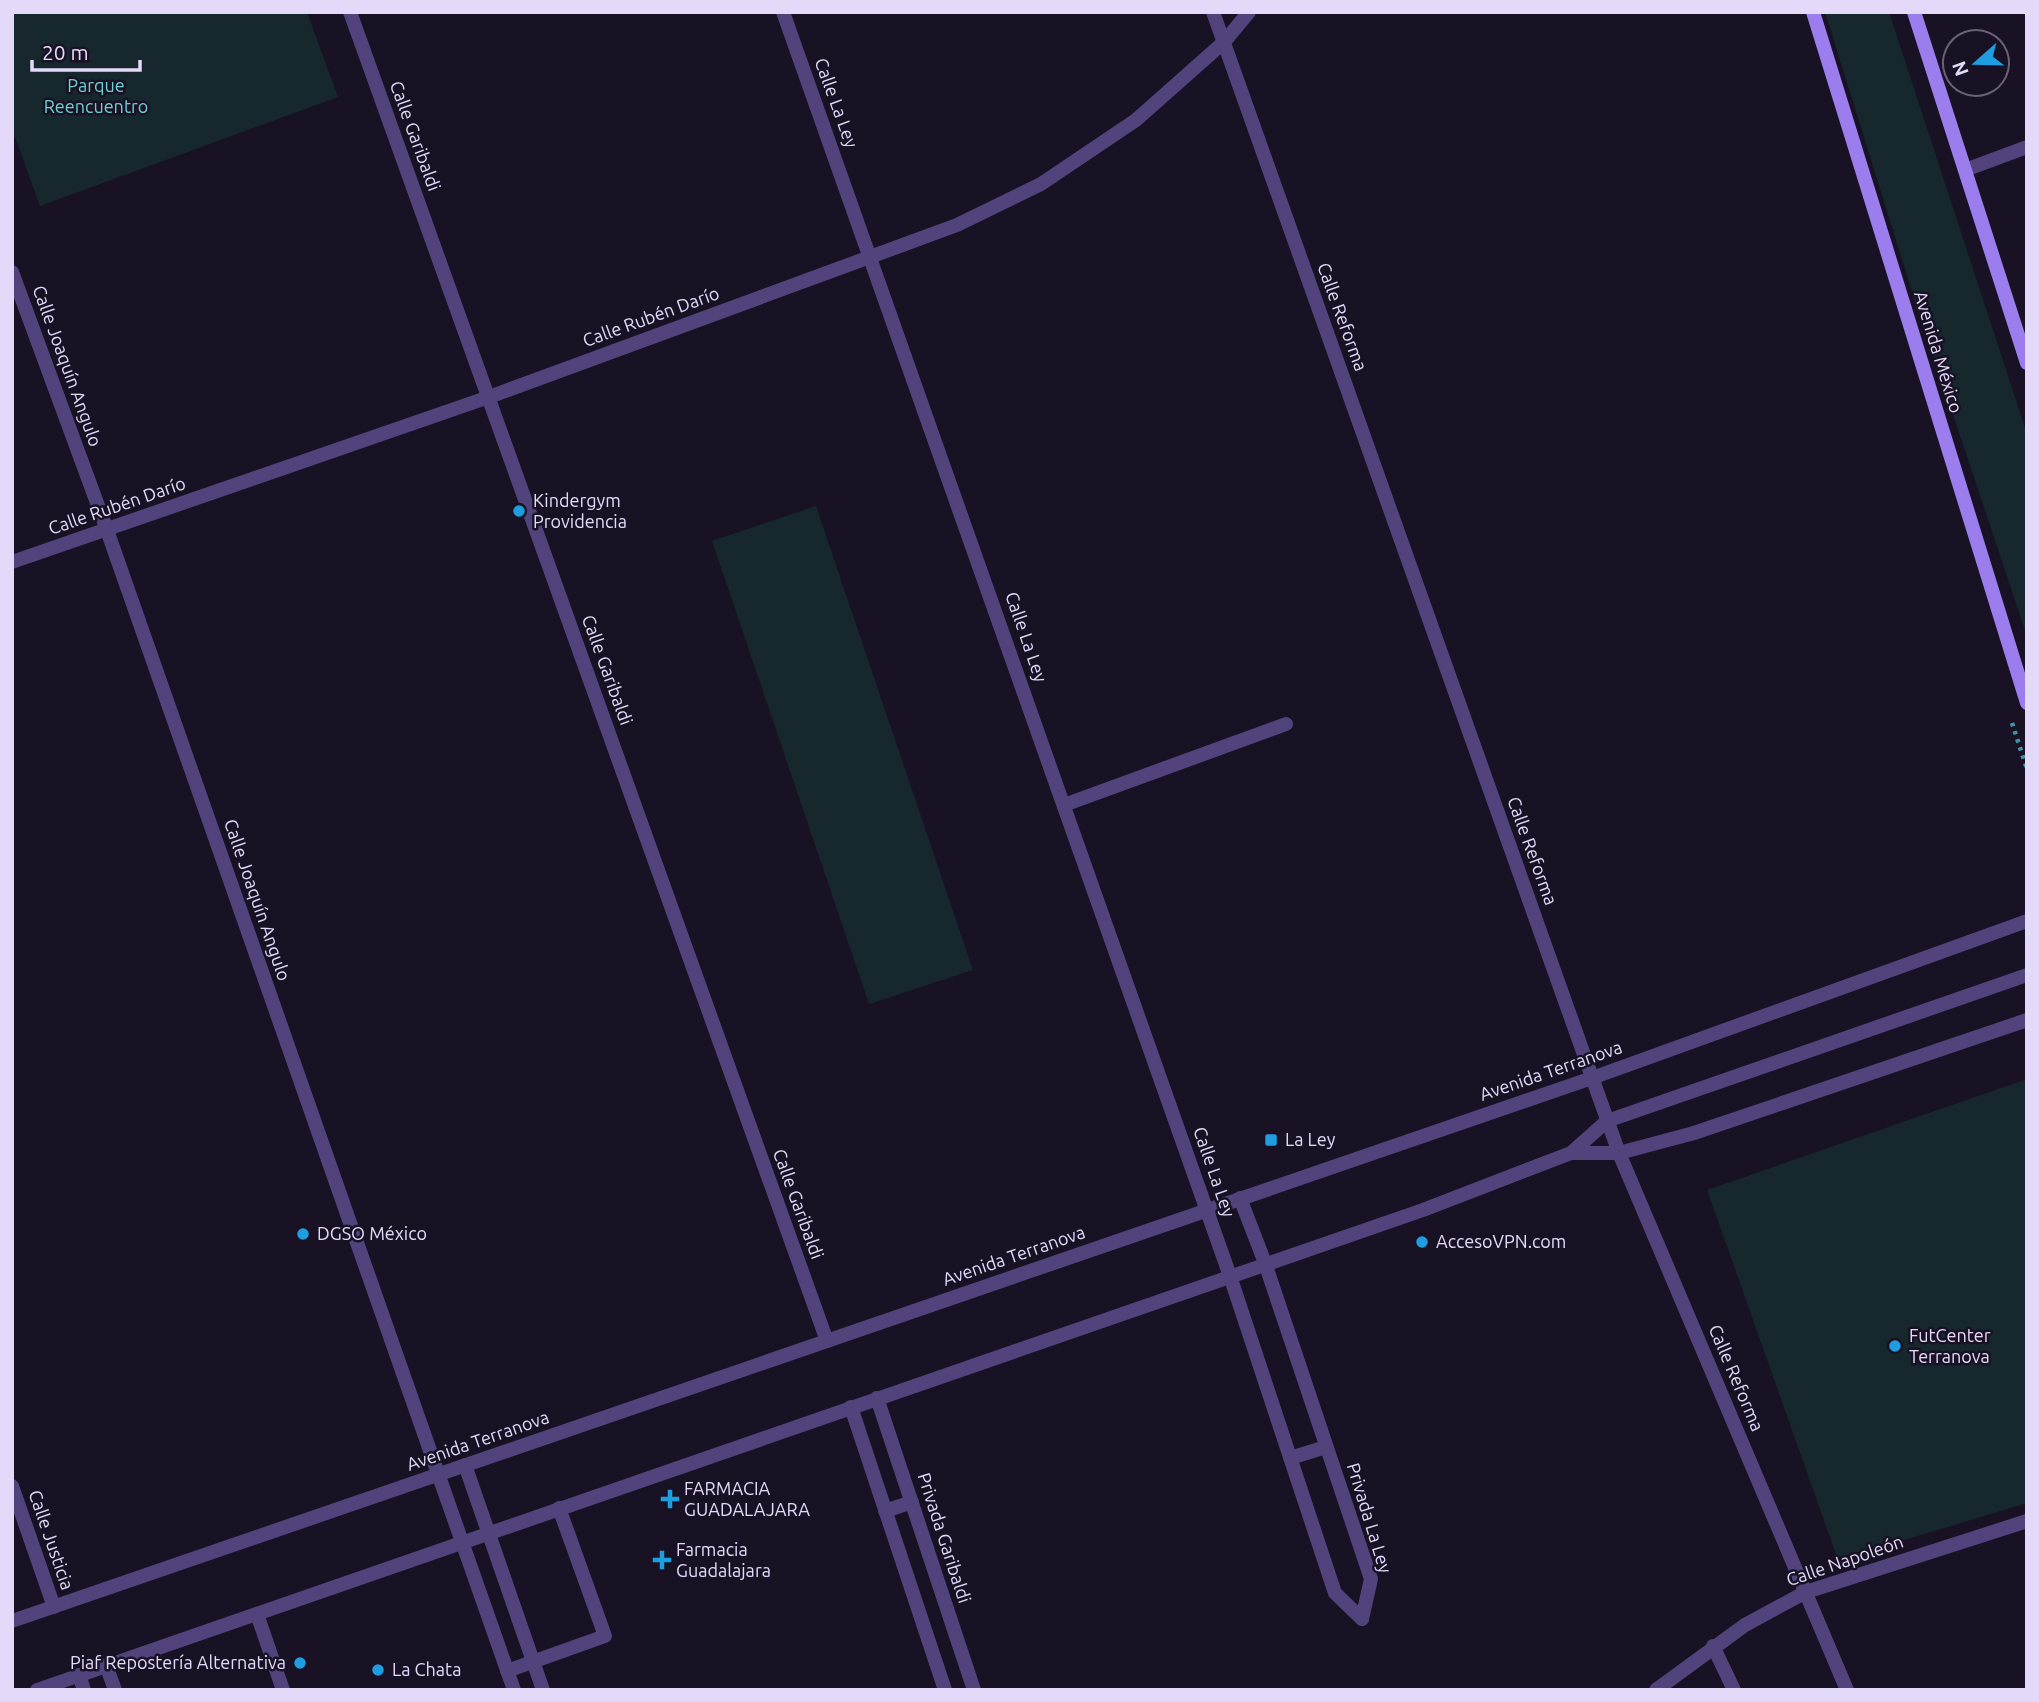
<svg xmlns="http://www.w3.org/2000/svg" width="2039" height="1702" font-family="Ubuntu,sans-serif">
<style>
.green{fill:#16282d}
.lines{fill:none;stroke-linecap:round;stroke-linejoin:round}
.path{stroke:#3f94a8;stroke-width:4.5;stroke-dasharray:3.5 5;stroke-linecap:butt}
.service{stroke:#53437d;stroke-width:14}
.minor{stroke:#53437d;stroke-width:14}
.secondary{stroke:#9c7dee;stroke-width:14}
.poi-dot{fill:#1e9de1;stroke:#191224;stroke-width:2.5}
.labels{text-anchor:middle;stroke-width:5;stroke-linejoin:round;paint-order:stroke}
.park-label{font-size:18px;fill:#6ed1d1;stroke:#191224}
.street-label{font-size:18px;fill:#e5d9fa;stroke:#191224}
.poi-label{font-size:18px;fill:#e5d9fa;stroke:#191224;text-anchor:start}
</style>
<rect width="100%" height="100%" fill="#191224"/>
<g class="green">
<path d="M12,12H307L338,97L40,206L12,129Z"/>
<path d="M1825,12H1889L2027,434V636L1914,298Z"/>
<path d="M816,506L973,970L869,1004L712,541Z"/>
<path d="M2027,1079V1503L1838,1560L1707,1190Z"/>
</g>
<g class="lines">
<path class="path" d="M2012,723L2027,769"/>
<g class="service">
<path d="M1064,805L1286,724"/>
<path d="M257,1614L283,1690"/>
<path d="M1713,1646L1734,1690"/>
<path d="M507,1671L605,1636L559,1508"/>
</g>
<g class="minor">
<path d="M350,12L827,1341"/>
<path d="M783,12L1230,1276L1335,1593L1362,1619"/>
<path d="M1213,12L1619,1153L1847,1690"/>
<path d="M1965,170L2027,147"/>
<path d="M12,272L107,530L514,1690"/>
<path d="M12,562L489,397L957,225L1041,184L1136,120L1224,42L1249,12"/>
<path d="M1571,1153H1619L1694,1133L2027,1020"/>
<path d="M1240,1198L1265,1263L1371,1579L1362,1619"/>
<path d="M877,1398L974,1690"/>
<path d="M851,1407L945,1690"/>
<path d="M1290,1458L1326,1447"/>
<path d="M465,1465L543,1690"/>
<path d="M12,1486L54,1607"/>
<path d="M885,1511L912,1502"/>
<path d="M12,1621L1592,1078L2027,921"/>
<path d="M106,1665L115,1690"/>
<path d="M79,1675L84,1690"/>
<path d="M37,1690L1423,1210L1571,1153L1607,1121L2027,975"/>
<path d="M1656,1690L1745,1625L1806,1592L2027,1521"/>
</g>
<g class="secondary">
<path d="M1813,12L2027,703"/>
<path d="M1914,12L2027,363"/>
</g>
</g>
<g class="poi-dot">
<circle cx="519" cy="511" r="7"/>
<rect x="1264" y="1133" width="14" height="14" rx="3.5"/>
<circle cx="303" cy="1234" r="7"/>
<circle cx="1422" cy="1242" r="7"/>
<circle cx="1895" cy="1346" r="7"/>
<path d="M666.5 1488.5h7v7h7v7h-7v7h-7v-7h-7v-7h7z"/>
<path d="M658.5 1549.5h7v7h7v7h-7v7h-7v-7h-7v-7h7z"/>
<circle cx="300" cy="1663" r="7"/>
<circle cx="378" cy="1670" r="7"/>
</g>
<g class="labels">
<g class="park-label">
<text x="96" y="92">Parque<tspan x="96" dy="21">Reencuentro</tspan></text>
</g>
<g class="street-label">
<text transform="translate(836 103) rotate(70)" y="6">Calle La Ley</text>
<text transform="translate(415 136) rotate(70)" y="6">Calle Garibaldi</text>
<text transform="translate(651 317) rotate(-20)" y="6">Calle Rubén Darío</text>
<text transform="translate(1342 317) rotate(70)" y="6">Calle Reforma</text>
<text transform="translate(1938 352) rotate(73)" y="6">Avenida México</text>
<text transform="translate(67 366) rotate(70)" y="6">Calle Joaquín Angulo</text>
<text transform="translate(117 506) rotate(-19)" y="6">Calle Rubén Darío</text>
<text transform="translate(1026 637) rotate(71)" y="6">Calle La Ley</text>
<text transform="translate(607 670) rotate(70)" y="6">Calle Garibaldi</text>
<text transform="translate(1532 851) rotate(70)" y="6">Calle Reforma</text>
<text transform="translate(257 900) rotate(71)" y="6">Calle Joaquín Angulo</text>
<text transform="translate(1551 1071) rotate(-19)" y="6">Avenida Terranova</text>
<text transform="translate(1214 1172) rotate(71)" y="6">Calle La Ley</text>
<text transform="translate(798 1204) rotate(70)" y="6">Calle Garibaldi</text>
<text transform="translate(1014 1256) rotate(-19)" y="6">Avenida Terranova</text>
<text transform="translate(1736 1378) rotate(67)" y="6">Calle Reforma</text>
<text transform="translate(478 1441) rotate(-19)" y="6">Avenida Terranova</text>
<text transform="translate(1369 1518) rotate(73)" y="6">Privada La Ley</text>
<text transform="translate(944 1538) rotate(72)" y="6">Privada Garibaldi</text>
<text transform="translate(51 1540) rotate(71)" y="6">Calle Justicia</text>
<text transform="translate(1845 1561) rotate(-19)" y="6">Calle Napoleón</text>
</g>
<g class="poi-label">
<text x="533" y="507">Kindergym<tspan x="533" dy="21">Providencia</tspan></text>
<text x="1285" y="1146">La Ley</text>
<text x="317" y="1240">DGSO México</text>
<text x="1436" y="1248">AccesoVPN.com</text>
<text x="1909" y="1342">FutCenter<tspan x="1909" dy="21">Terranova</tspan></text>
<text x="684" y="1495">FARMACIA<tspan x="684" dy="21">GUADALAJARA</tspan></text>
<text x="676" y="1556">Farmacia<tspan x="676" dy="21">Guadalajara</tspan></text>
<text x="286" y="1669" text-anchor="end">Piaf Repostería Alternativa</text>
<text x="392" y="1676">La Chata</text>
</g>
</g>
<rect width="2039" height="1702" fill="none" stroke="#e5d9fa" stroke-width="28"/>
<g transform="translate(1976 63) rotate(250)"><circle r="33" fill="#191224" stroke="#6b627a" stroke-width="2"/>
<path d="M0-5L12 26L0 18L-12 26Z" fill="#1e9de1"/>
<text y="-10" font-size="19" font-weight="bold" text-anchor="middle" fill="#e5d9fa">N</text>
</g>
<path d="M32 60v10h108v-10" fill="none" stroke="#e5d9fa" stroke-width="3.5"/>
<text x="42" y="60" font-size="21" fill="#e5d9fa" stroke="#191224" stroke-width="5" paint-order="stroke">20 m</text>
</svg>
